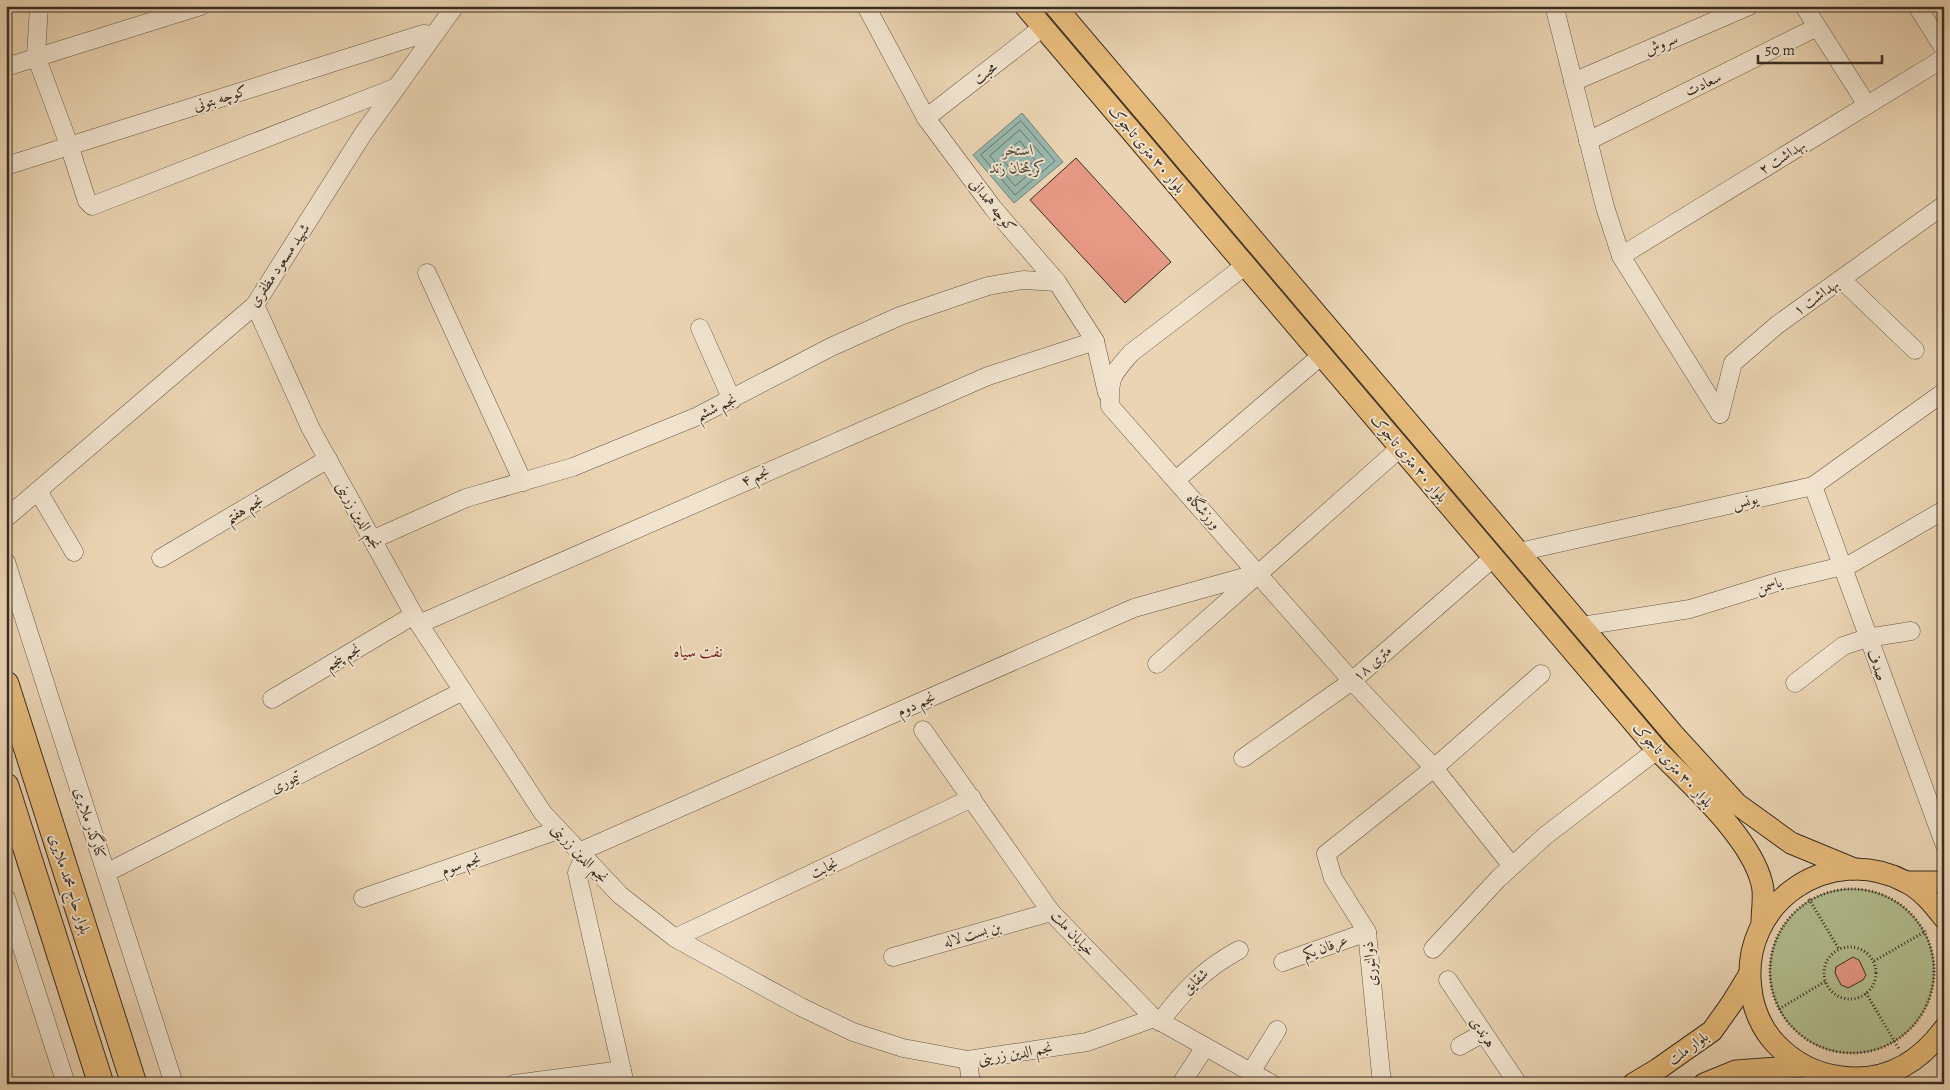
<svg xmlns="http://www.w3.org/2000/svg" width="1950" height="1090" font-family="Alegreya,Amiri,serif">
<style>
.green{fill:#b2be90;stroke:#76765a}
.water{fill:#98b8ac;stroke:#738075}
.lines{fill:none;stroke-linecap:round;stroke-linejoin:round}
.shore{stroke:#6a7268;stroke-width:1}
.building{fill:#e69985;stroke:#3b2d23}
.minor-casing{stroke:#675747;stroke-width:19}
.major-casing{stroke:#3b2d23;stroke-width:23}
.highway-casing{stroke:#3b2d23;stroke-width:27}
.path{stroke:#3b2d23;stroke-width:3;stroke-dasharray:1 2.5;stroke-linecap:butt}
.minor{stroke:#f1e3ce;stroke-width:18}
.major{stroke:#e5ba7a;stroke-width:21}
.highway{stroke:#e5ba7a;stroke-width:25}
.labels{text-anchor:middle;stroke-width:4;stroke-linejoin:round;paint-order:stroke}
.street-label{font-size:15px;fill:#3b2d23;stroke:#f1e3ce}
.water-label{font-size:16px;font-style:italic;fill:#4e493e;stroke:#f1e3ce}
.neighbourhood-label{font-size:16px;fill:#7a1f14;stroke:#f1e3ce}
</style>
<rect width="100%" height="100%" fill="#ead4b3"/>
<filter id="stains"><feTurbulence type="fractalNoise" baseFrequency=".004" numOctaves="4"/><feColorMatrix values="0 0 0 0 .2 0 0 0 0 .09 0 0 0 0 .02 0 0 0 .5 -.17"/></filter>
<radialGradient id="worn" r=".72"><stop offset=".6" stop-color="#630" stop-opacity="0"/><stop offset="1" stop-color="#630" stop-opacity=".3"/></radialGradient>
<circle class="green" cx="1852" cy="971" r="82"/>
<path class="water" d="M1022,113L1063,162L1014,203L973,155Z"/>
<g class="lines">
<g class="shore">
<path d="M1021,121L1055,161L1015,195L981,155Z"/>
<path d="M1020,130L1046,160L1015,186L990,156Z"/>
<path d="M1020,141L1035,160L1016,176L1001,157Z"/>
</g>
</g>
<g class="building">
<path d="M1076,158L1171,262L1125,303L1030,200Z"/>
<path d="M1853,957L1859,960L1866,975L1863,980L1848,988L1841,985L1835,973L1836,967Z"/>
</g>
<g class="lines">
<defs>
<g id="minor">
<path d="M39,6L36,56L69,145L87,201L92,206L397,87"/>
<path d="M866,6L926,118L993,208L1057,282L1095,341L1107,393"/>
<path d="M1804,6L1867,105"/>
<path d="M1917,6L1944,49"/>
<path d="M1555,9L1605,207L1621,256L1720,414"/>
<path d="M6,67L201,6"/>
<path d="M1573,82L1749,6"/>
<path d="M926,118L1043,27"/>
<path d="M1588,141L1817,27"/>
<path d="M6,166L423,34L434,35"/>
<path d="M1621,256L1944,58"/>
<path d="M1246,265L1131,353C1112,375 1109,377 1110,406L1352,681L1434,768L1512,866"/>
<path d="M427,273L523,482"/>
<path d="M1841,279L1915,350"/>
<path d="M255,305L311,429L419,624L543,813L620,895L675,938L801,1007L853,1032L903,1048L968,1060L1087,1042L1154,1018"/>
<path d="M700,328L732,400"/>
<path d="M1720,414L1733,363L1777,325L1944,205"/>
<path d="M1176,480L1322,355"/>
<path d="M1813,486L1944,843"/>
<path d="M38,491L74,552"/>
<path d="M6,518L255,305L363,134L455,6"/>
<path d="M374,539L466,498L573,467L698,416L831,347L900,316L988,286L1023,280L1057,282"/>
<path d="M1519,552L1813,486L1944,392"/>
<path d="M161,558L328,459"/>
<path d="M6,562L174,1084"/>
<path d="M419,624L988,376L1095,341"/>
<path d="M1582,626L1690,609L1780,581L1851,564L1944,510"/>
<path d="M1157,664L1400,448"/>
<path d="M1795,683L1843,646L1867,638L1911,631"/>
<path d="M272,699L414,615"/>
<path d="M923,730L1051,912L1154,1018L1272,1084"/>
<path d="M1243,758L1352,681L1494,557"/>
<path d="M579,852L1134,608L1259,573"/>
<path d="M584,856L577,873L625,1084"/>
<path d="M106,873L463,691"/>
<path d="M6,898L66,1084"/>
<path d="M363,898L558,830"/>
<path d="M675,938L972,798"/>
<path d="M1433,949L1498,879L1545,836L1657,750"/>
<path d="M893,957L1051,912"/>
<path d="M1283,962L1367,932"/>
<path d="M1448,980L1518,1084"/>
<path d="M1160,1022C1183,991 1205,968 1239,950"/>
<path d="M1460,1046L1483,1033"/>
<path d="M968,1060L971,1084"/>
<path d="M1251,1072L1277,1030"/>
<path d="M514,1084L622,1070"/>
<path d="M1181,1084L1205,1047"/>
<path d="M1382,1084L1367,932L1333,878L1326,854L1434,768L1541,674"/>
</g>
<g id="major">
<path d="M1025,6L1657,750C1690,784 1751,837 1762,884C1765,895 1762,910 1762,922"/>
<path d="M1055,6L1674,735L1737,804L1791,843L1854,869"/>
<path d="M1907,882H1944"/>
<path d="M1944,918C1933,904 1922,890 1906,882C1829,841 1739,903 1751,989C1753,1009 1762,1029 1775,1043C1793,1062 1815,1074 1841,1077C1885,1083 1918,1064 1944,1029"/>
<path d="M1633,1084L1658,1069L1712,1031L1732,1003L1749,975"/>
<path d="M1704,1084L1736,1071L1803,1066"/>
</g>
<g id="highway">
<path d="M6,684L134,1084"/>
<path d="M6,786L101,1084"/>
</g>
</defs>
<use href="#minor" class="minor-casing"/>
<use href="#major" class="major-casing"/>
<use href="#highway" class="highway-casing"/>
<g class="path">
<circle cx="1852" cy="971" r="82"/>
<path d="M1809,899L1839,949"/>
<circle cx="1850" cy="973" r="26"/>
<path d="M1874,961L1926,931"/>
<path d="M1866,993L1899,1049"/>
<path d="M1779,1009L1826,981"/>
</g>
<use href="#minor" class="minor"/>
<use href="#major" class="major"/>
<use href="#highway" class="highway"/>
</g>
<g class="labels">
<g class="street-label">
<text transform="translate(1661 44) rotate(-23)" y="5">سروش</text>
<text transform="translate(985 73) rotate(-38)" y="5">محبت</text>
<text transform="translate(1703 84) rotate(-26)" y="5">سعادت</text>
<text transform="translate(220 98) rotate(-17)" y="5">کوچه بتونی</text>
<text transform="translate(1147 149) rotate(50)" y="5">بلوار ۳۰ متری تاجوک</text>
<text transform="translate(1782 157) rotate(-32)" y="5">بهداشت ۲</text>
<text transform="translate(993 205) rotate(51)" y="5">کوچه همدانی</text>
<text transform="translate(279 265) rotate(-56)" y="5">شهید مسعود مظفری</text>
<text transform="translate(1816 297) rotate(-35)" y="5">بهداشت ۱</text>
<text transform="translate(716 407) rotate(-25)" y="5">نجم ششم</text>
<text transform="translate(1409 458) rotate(50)" y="5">بلوار ۳۰ متری تاجوک</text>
<text transform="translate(755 476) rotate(-24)" y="5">نجم ۴</text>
<text transform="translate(1745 501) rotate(-13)" y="5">یونس</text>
<text transform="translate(244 509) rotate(-31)" y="5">نجم هفتم</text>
<text transform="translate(1204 511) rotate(48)" y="5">ورزشگاه</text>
<text transform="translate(359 515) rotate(60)" y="5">نجم الدین زرینی</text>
<text transform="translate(1769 585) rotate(-16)" y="5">یاسمن</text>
<text transform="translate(343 657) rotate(-31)" y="5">نجم پنجم</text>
<text transform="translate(1372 663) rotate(-41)" y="5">۱۸ متری</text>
<text transform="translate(1877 665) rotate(69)" y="5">صدف</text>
<text transform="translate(916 704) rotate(-24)" y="5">نجم دوم</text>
<text transform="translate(1673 765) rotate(47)" y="5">بلوار ۳۰ متری تاجوک</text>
<text transform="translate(285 782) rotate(-27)" y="5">تیموری</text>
<text transform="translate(90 823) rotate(72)" y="5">کنارگذر ملایری</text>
<text transform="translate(580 853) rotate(47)" y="5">نجم الدین زرینی</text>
<text transform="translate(461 864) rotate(-19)" y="5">نجم سوم</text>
<text transform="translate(824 868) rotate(-25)" y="5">نجابت</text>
<text transform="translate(70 884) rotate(72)" y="5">بلوار حاج محمد ملایری</text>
<text transform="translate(1073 933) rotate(47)" y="5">خیابان ملت</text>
<text transform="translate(972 934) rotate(-16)" y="5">بن بست لاله</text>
<text transform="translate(1325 947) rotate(-20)" y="5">عرفان یکم</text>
<text transform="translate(1370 964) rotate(-96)" y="5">ذوالنوری</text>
<text transform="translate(1195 981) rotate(-43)" y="5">شقایق</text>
<text transform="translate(1483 1032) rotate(56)" y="5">هرندی</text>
<text transform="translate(1688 1048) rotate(-36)" y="5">بلوار ملت</text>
<text transform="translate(1015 1053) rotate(-9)" y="5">نجم الدین زرینی</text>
</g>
<g class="water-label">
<text x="1018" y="155">استخر<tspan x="1018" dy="18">کریمخان زند</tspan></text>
</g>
<g class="neighbourhood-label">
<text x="698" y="657">نفت سیاه</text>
</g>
</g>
<rect width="1950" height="1090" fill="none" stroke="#ead4b3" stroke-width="25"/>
<rect x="8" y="8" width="1935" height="1075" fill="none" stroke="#3b2d23" stroke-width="2.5"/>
<rect x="12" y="12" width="1925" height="1065" fill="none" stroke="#3b2d23"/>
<path d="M1758 55v8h124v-8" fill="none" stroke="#3b2d23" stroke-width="2.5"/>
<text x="1765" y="55" font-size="15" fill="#3b2d23" stroke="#f1e3ce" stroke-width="4" paint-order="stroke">50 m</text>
<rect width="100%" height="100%" filter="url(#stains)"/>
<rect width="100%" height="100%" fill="url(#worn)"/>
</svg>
